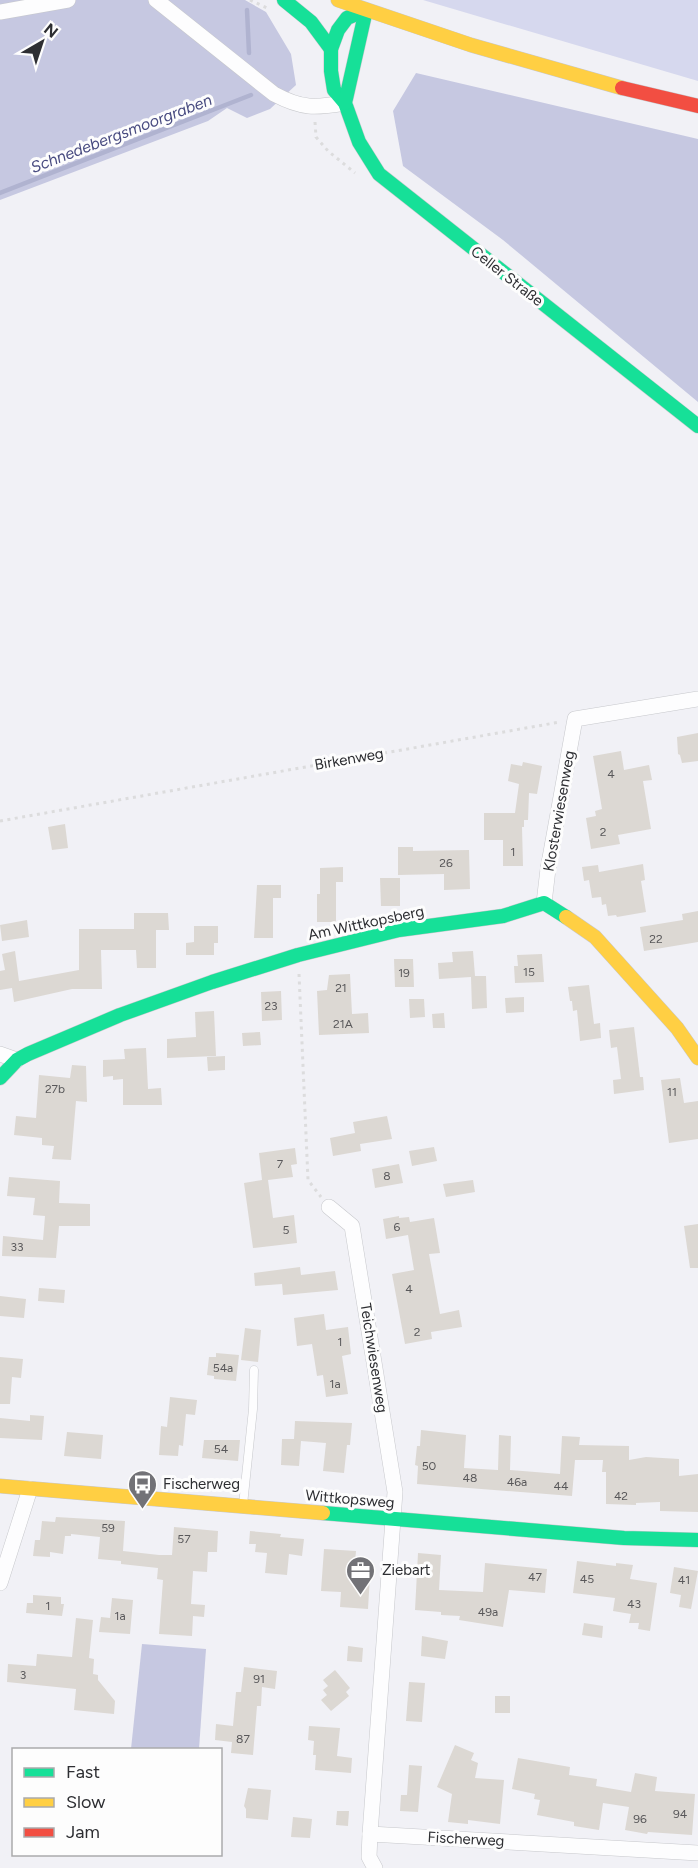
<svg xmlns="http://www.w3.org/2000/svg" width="698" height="1868" font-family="Figtree,sans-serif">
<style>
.green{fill:#d6d8ee}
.forest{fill:#c6c8e1}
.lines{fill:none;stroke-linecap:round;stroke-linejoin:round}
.stream{stroke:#b0b3d0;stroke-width:4.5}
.building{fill:#dcd8d3}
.lane-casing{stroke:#c7c8cc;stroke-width:9}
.street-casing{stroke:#c7c8cc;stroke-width:16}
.fast-casing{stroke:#c7c8cc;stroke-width:15}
.slow-casing{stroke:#c7c8cc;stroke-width:15}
.jam-casing{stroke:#c7c8cc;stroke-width:15}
.path{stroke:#dcdcdd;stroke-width:3;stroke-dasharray:3 4.5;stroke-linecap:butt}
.lane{stroke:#fdfdfe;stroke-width:8}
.street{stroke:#fdfdfe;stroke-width:15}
.fast{stroke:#16e098;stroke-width:14}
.slow{stroke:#ffcf43;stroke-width:14}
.jam{stroke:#f24e42;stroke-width:14}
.labels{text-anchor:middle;stroke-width:6;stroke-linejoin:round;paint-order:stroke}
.number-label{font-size:12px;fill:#59585a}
.street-label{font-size:15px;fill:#2d2e32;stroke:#fdfdfd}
.poi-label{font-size:15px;fill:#2d2e32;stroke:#fdfdfd;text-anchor:start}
.water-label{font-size:16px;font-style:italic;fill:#484b80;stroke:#fdfdfd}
</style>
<rect width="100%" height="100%" fill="#f1f1f6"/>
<path class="green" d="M423,0H698V81Z"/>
<g class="forest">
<path d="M0,0H245L266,12L291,54L296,85L270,109L247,118L227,108L208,121L0,200Z"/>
<path d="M416,73L698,139V402L503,240L403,166L393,111Z"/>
<path d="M142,1644L206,1649L199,1749H131Z"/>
</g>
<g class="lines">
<g class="stream">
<path d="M247,10L249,53"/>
<path d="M0,193L251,95"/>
</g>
</g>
<g class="building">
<path d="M698,733V761L682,763L680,755L678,754L677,737Z"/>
<path d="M621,751L624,770L649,765L652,780L643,781L651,829L618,835L620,844L591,849L586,818L596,816L595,811L602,809L593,756Z"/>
<path d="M523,762L542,766L537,794L529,793L528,820H524V827H522L523,866H503V840H484V813H515L519,784L508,781L511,764L522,766Z"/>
<path d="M65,824L68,848L52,850L48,827Z"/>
<path d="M398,847H413V851L469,850L470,889L444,890V874L398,875Z"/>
<path d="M643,864L645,880L641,881L646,912L617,917L616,915L608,916L606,904L602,905L601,897L592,898L589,880L584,881L582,867L598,865L599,872Z"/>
<path d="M343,867V882H336V922H317V894H320V868Z"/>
<path d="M380,878H400V906H381Z"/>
<path d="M257,885H281V898H273V938H254Z"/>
<path d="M698,911V942L644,951L640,927L683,920L682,914Z"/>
<path d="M134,913H168L169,930H156V968H137L136,950H101L102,989H72L14,1002L12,988L0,990V971L5,970L2,954L15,951L19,981L79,970V929H134Z"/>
<path d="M27,920L29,937L2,941L0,925Z"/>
<path d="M194,926H218V943H214V955H186V943L194,942Z"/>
<path d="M473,951L475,976H486L487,1008L472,1009L471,977L439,979L438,963L453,962L452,952Z"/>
<path d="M542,954L544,982L515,983L514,966H518L517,955Z"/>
<path d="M394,959H413L414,987H395Z"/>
<path d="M350,974L352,1014L368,1013L369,1033L319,1035L317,991L327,990L329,975Z"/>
<path d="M589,985L594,1024L600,1023L601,1038L580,1041L577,1010L573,1011L572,1001H570L568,987Z"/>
<path d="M281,991L282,1020L262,1021L261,992Z"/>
<path d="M524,997V1012L506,1013L505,998Z"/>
<path d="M409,999H424L425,1017L410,1018Z"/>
<path d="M214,1011L216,1056L167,1058V1039L196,1037L195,1012Z"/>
<path d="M444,1013L445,1028H433L432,1014Z"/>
<path d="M634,1027L640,1077H643L644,1090L614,1094L613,1080L621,1079L617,1047L611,1048L609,1030Z"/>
<path d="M260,1032L261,1045L243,1046L242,1033Z"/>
<path d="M146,1048L148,1089L161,1088L162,1105H123V1079L113,1080V1076L103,1077V1060L125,1059L124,1049Z"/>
<path d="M225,1056V1070L208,1071L207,1057Z"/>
<path d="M72,1065L86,1066L87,1102L76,1101L71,1160L52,1159L54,1146L42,1145V1138L14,1135L16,1116L36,1118L39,1075L70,1078Z"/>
<path d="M680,1078L684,1103L698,1101V1139L669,1143L661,1080Z"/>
<path d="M387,1116L392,1139L360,1144L361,1151L333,1156L330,1138L355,1133L353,1122Z"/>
<path d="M434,1147L437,1161L412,1166L409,1151Z"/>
<path d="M295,1148L297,1164L291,1165L293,1177L268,1180L273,1218L294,1215L297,1243L253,1248L244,1183L262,1180L259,1153Z"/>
<path d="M399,1164L403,1183L375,1188L372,1169Z"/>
<path d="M9,1177L60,1181L59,1203L90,1204V1226H59L56,1258L2,1256L3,1236L43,1240L45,1216L33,1215L35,1198L7,1196Z"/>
<path d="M473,1180L475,1192L446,1197L443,1184Z"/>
<path d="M399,1216V1218L409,1217L410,1222L434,1218L440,1253L429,1254L440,1314L459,1310L462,1327L431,1332L432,1339L405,1344L392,1274L414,1270L408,1235L386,1239L383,1219Z"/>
<path d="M698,1224V1268H690L684,1226Z"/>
<path d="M300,1267L301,1275L335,1271L338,1290L283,1295L282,1284L255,1286L254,1273Z"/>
<path d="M39,1288L65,1290L64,1303L38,1301Z"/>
<path d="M0,1296L26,1299L24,1318L0,1316Z"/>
<path d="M324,1314L326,1330L348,1327L351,1354L342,1356L348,1394L326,1397L323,1375L317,1376L312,1344L297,1346L294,1318Z"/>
<path d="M245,1328L261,1330L258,1362L241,1360Z"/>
<path d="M216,1353L239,1355L236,1381L214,1379V1376L207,1375L209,1357H216Z"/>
<path d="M0,1357L23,1359L21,1378L12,1377L10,1404H0Z"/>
<path d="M170,1397L197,1400L195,1415L186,1414L183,1446L179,1445L178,1456L159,1455L161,1426L167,1427Z"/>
<path d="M30,1415L44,1416L42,1440L0,1438V1418L30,1421Z"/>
<path d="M295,1421L352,1423L350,1445H347L344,1473L323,1471L326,1443L301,1441L299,1466L281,1465L282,1439H294Z"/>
<path d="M421,1430L466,1435L464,1468L498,1470L499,1435L511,1436L510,1470L560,1474L562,1436L580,1437L579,1445L629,1446V1460L646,1457L679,1459V1476L698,1474V1512L660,1511V1502L636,1503V1505L606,1504V1472H602L603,1460H575L572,1496L417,1484L418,1466L415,1465L417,1446H420Z"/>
<path d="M67,1432L103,1435L101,1459L64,1456Z"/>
<path d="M204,1440H240L238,1461L202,1458Z"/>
<path d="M56,1517L125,1521L123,1551L159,1555H172L174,1527L218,1531L217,1552H208L207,1572L193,1571L191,1604L205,1605L204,1617L193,1616L192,1636L159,1634L163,1580L157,1579L158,1568L121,1564V1561L98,1559L100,1537L71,1534V1536H65L63,1554L50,1552V1557L33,1556L35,1540H40L42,1521L55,1522Z"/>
<path d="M250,1531L281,1534L280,1537L304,1539L302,1556L289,1554L287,1575L265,1573L267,1553L255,1552L256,1544H249Z"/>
<path d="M324,1549L356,1551L354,1574L370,1575L368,1609L340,1607L341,1592L321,1591Z"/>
<path d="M418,1553L441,1555L439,1590L483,1592L485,1563L547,1569L545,1593L509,1590L503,1627L459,1620L460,1616L441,1615V1612L415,1610Z"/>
<path d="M577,1561L616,1566V1563L633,1565L630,1579L657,1583L650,1631L638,1629L639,1623H629L631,1614L613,1611L615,1598L573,1593Z"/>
<path d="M674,1567L698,1571L691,1609L679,1607L681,1595L670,1593Z"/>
<path d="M33,1595L61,1597V1604H64L62,1616L26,1613L27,1603H33Z"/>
<path d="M112,1598L133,1600L130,1634L99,1632L101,1617L110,1618Z"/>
<path d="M76,1618L93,1620L89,1658L94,1659L93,1674L98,1675V1680L115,1701L114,1714L74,1710L76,1689L7,1682L8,1664L36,1666L37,1654L72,1657Z"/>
<path d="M584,1623L603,1626L602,1638L582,1635Z"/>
<path d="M422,1636L448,1641L445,1659L421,1656Z"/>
<path d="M348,1646L363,1648L362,1662L347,1661Z"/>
<path d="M244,1667L277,1671L275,1689L262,1687L261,1706H257L253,1755L231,1753L232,1742L215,1740L216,1724L233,1726L236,1692H241Z"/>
<path d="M335,1670L350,1688L346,1692L349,1696L331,1711L321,1700L327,1695L323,1690L328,1686L323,1680Z"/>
<path d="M409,1682L425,1683L422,1722L406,1721Z"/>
<rect x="495" y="1696" width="15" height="17"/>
<path d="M309,1726L340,1728L337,1756L352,1758L351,1773L315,1770L316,1755H313L314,1741L308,1740Z"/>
<path d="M455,1745L474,1753L471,1760L478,1763L475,1778L504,1780L500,1824L468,1820V1824L448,1822L452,1794L437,1787Z"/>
<path d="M518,1758L570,1767L569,1775L597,1779L596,1786L631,1792L635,1773L657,1777L655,1791L695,1794L692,1835L648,1832L647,1834L625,1830L629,1807L603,1803L599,1830L574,1826V1822L537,1815L540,1800L534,1799L535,1794L512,1789Z"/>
<path d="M409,1765L422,1766L418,1812L400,1811L401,1795H407Z"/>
<path d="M248,1788L271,1790L268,1820L246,1818V1809L244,1806Z"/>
<path d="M337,1811H349L348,1826L336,1825Z"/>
<path d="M293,1817L312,1819L310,1838L291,1837Z"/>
</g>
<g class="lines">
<defs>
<path id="lane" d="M243,1505L253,1409L254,1370"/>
<g id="street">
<path d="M156,0L274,94C302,109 315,108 345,103"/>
<path d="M0,12L68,0"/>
<path d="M544,903L548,869L575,719L698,699"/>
<path d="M0,1054L17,1060"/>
<path d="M329,1207L352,1226L395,1492L370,1834L369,1857L375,1868"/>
<path d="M0,1583L30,1489"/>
<path d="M370,1834L698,1853"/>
</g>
<g id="fast">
<path d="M284,0L311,22L331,49"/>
<path d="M366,10L347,18L338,30L331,49V71L334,90L345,103L359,142L379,174L698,426"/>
<path d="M345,103L366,10"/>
<path d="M0,1078L17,1060L28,1054L120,1015L212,982L298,955L399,930L503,916L544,903L566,917"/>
<path d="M323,1513L624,1538L698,1540"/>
</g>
<g id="slow">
<path d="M338,0L471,45L622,88"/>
<path d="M566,917L595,937L677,1028L698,1058"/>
<path d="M0,1486L323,1513"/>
</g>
<path id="jam" d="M622,88L698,106"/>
</defs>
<use href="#lane" class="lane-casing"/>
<use href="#street" class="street-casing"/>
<use href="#fast" class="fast-casing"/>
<use href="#slow" class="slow-casing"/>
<use href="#jam" class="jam-casing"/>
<g class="path">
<path d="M250,0L267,8"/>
<path d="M315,122L316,137L328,151L355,173"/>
<path d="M0,821L560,722"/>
<path d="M299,974L308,1180L321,1197"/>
</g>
<use href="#lane" class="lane"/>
<use href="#street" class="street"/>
<use href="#fast" class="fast"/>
<use href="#slow" class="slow"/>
<use href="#jam" class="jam"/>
</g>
<defs>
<symbol id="bus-pin" viewBox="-11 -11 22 30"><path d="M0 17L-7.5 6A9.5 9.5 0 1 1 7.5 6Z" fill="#727277" stroke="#fdfdfd"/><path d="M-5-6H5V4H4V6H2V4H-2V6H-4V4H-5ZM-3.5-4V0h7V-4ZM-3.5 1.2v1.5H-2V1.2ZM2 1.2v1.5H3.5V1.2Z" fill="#fff"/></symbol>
<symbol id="office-pin" viewBox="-11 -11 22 30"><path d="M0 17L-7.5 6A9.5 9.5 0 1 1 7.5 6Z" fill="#727277" stroke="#fdfdfd"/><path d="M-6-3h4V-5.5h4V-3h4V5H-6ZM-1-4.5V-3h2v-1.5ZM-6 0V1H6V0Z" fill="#fff"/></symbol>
</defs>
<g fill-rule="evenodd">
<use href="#bus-pin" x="126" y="1468" width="33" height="45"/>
<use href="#office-pin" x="344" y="1554" width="33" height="45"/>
</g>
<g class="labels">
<g class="number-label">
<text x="611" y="778">4</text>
<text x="603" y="836">2</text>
<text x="513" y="856">1</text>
<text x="446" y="867">26</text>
<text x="656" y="943">22</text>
<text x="529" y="976">15</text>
<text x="404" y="977">19</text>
<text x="341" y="992">21</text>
<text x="271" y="1010">23</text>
<text x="343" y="1028">21A</text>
<text x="55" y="1093">27b</text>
<text x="672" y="1096">11</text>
<text x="280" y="1168">7</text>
<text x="387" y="1180">8</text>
<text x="397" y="1231">6</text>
<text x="286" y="1234">5</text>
<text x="17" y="1251">33</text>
<text x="409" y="1293">4</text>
<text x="417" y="1336">2</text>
<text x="340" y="1346">1</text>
<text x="223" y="1372">54a</text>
<text x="335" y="1388">1a</text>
<text x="221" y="1453">54</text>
<text x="429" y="1470">50</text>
<text x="470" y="1482">48</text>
<text x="517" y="1486">46a</text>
<text x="561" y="1490">44</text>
<text x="621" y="1500">42</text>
<text x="108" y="1532">59</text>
<text x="184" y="1543">57</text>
<text x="535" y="1581">47</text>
<text x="587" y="1583">45</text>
<text x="684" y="1584">41</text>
<text x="634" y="1608">43</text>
<text x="48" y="1610">1</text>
<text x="488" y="1616">49a</text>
<text x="120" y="1620">1a</text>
<text x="23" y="1679">3</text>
<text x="259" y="1683">91</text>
<text x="243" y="1743">87</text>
<text x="680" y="1818">94</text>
<text x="640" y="1823">96</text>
</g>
<g class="street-label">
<text transform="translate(507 276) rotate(38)" y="5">Celler Straße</text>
<text transform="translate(349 759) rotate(-10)" y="5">Birkenweg</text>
<text transform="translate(559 811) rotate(-80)" y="5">Klosterwiesenweg</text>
<text transform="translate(366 923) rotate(-12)" y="5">Am Wittkopsberg</text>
<text transform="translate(374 1358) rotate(81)" y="5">Teichwiesenweg</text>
<text transform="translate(350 1499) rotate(5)" y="5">Wittkopsweg</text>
<text transform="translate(466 1839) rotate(3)" y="5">Fischerweg</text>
</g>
<g class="poi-label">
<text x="163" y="1489">Fischerweg</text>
<text x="382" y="1575">Ziebart</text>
</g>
<g class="water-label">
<text transform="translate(121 133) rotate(-21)" y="6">Schnedebergsmoorgraben</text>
</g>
</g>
<rect x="12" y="1748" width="210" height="108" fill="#fdfdfd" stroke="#aaaaac" stroke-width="1.5"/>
<rect x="24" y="1768" width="30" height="9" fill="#16e098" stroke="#aaaaac" stroke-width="1.5"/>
<text x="66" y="1778" font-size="18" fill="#2d2e32">Fast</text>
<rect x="24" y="1798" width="30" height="9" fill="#ffcf43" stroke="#aaaaac" stroke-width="1.5"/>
<text x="66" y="1808" font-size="18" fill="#2d2e32">Slow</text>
<rect x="24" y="1828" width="30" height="9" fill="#f24e42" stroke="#aaaaac" stroke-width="1.5"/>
<text x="66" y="1838" font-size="18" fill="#2d2e32">Jam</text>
<g transform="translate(42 42) rotate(39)" stroke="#fdfdfd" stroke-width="4.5" paint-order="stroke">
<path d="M0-4.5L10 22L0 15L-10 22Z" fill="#2d2e32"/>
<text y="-9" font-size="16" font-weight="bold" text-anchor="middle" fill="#2d2e32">N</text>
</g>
</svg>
